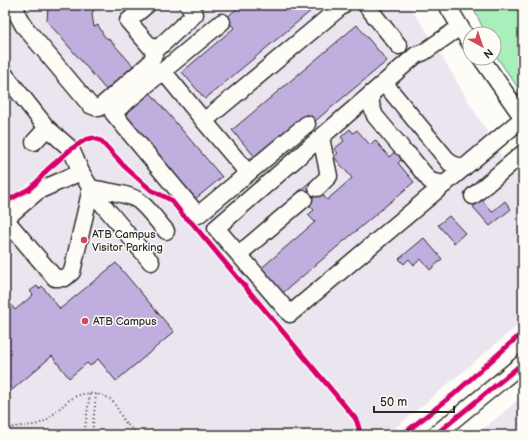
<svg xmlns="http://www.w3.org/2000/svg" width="528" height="440" font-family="'Balsamiq Sans',sans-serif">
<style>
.built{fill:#ebe5f0}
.green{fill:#a8efbc;stroke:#6a8d74}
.building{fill:#c0aede;stroke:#2b2b2b}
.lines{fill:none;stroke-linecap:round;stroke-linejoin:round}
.minor-casing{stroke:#2b2b2b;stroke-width:19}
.path{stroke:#2b2b2b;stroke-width:2;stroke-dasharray:1 3;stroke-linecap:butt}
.minor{stroke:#fdfcf7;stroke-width:16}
.cycleway-casing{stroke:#fdfcf7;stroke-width:8}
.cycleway{stroke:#d6006c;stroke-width:5}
.poi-dot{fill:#d1495b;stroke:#fdfcf7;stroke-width:1.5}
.labels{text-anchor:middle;stroke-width:3;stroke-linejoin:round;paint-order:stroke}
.poi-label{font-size:11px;fill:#2b2b2b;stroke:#fdfcf7;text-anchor:start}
</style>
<rect width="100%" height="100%" fill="#fdfcf7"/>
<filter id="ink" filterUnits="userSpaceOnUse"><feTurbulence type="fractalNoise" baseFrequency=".025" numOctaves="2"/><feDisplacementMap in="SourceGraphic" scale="8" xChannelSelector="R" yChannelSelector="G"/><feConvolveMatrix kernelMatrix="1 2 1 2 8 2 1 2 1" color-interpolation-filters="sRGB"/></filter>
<g filter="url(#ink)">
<g class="built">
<path d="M5,5H408L426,30L502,157L523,182V321L387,435H373L369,429L360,435H5Z"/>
<path d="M523,396V435H476Z"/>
</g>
<path class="green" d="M471,5H523V95L496,56L494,52V34H486L476,14Z"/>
<g class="building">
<path d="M48,5H96L92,14L94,27L98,25L104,36L111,41L135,68L107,91L47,21Z"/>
<path d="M241,5H318L205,99L182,72L234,28L226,18Z"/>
<path d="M357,25L387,61L314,122L307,114L255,157L232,130Z"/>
<path d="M148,90L222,177L194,200L121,113Z"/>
<path d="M350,129L353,133L357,130L370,145L375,140L389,157L404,144L410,152L398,163L414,182L279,296L258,271L315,222L308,215L314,210L298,192L311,181L327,200L352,178L334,157L338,153L334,149L344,141L341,137Z"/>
<path d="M482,200L492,212L505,201L511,209L490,226L473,207Z"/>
<path d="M449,216L465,233L454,243L438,225Z"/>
<path d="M424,238L442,259L430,270L421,259L414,265L409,259L404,264L399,259Z"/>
<path d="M116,263L174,332L116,381L98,359L90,366L87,363L69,378L52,356L5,396V297L15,310L33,295L30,291L37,286L39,289L42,286L60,309Z"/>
</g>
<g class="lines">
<defs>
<g id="minor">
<path d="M16,5L17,14L23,25L90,105L95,107L99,108L149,64C153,60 153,54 157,49L195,14L188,5"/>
<path d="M147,5L128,21L155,52"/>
<path d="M366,5L399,46"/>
<path d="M447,5L470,43"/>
<path d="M460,27L424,52L416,55L216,228L290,314L523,118"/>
<path d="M481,58L523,118"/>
<path d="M163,71L222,22"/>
<path d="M5,75L47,128L34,142"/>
<path d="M385,82L390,90L450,163L463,168"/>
<path d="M371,94V105L375,116L401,147"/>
<path d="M204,121L248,173"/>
<path d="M307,124L198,215L113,113L163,71L204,121L343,5"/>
<path d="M47,128L71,149L81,172L94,194L151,262"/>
<path d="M408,154L430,181L445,184"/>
<path d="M317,188L329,176L321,138"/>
<path d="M473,196L523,153"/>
<path d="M5,219L55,278H65L72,272L91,188C103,191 128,193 139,201C149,209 157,221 166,231"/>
<path d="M5,219L38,191L81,172"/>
<path d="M239,254L304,199"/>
<path d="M435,435L523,363"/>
</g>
</defs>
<use href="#minor" class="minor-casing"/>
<g class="path">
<path d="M5,430C15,425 27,427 38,424C60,416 67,389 96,394C100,395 106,396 110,399C117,405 120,415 125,422C129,427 134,431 139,435"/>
<path d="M84,435L90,393"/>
<path d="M92,435L96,394"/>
</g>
<use href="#minor" class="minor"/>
<defs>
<g id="cycleway">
<path d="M5,202L29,189L37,182L47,170L71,149L85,140L93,138L101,141L125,167L151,190L171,200L183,215L192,223L355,418L357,422L361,435"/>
<path d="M402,435L453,395L523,332"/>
<path d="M435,435L523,363"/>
</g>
</defs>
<use href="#cycleway" class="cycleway-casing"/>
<use href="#cycleway" class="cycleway"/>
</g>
</g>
<g class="poi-dot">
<circle cx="84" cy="240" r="4"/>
<circle cx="85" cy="321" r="4"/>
</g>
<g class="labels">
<g class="poi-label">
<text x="92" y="238">ATB Campus<tspan x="92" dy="13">Visitor Parking</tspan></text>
<text x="93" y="325">ATB Campus</text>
</g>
</g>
<rect width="528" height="440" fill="none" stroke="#fdfcf7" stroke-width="20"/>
<rect x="10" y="10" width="508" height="420" fill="none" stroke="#2b2b2b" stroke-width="1.5" filter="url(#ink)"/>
<g transform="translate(482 46) rotate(140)"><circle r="19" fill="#fdfcf7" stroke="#a9a8a5"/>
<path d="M0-3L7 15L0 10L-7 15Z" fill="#d1495b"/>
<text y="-6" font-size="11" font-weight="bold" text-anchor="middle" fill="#2b2b2b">N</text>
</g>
<path d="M374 406v6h80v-6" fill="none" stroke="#2b2b2b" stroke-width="2"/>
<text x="380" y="406" font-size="12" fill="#2b2b2b" stroke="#fdfcf7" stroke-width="3" paint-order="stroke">50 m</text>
</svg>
